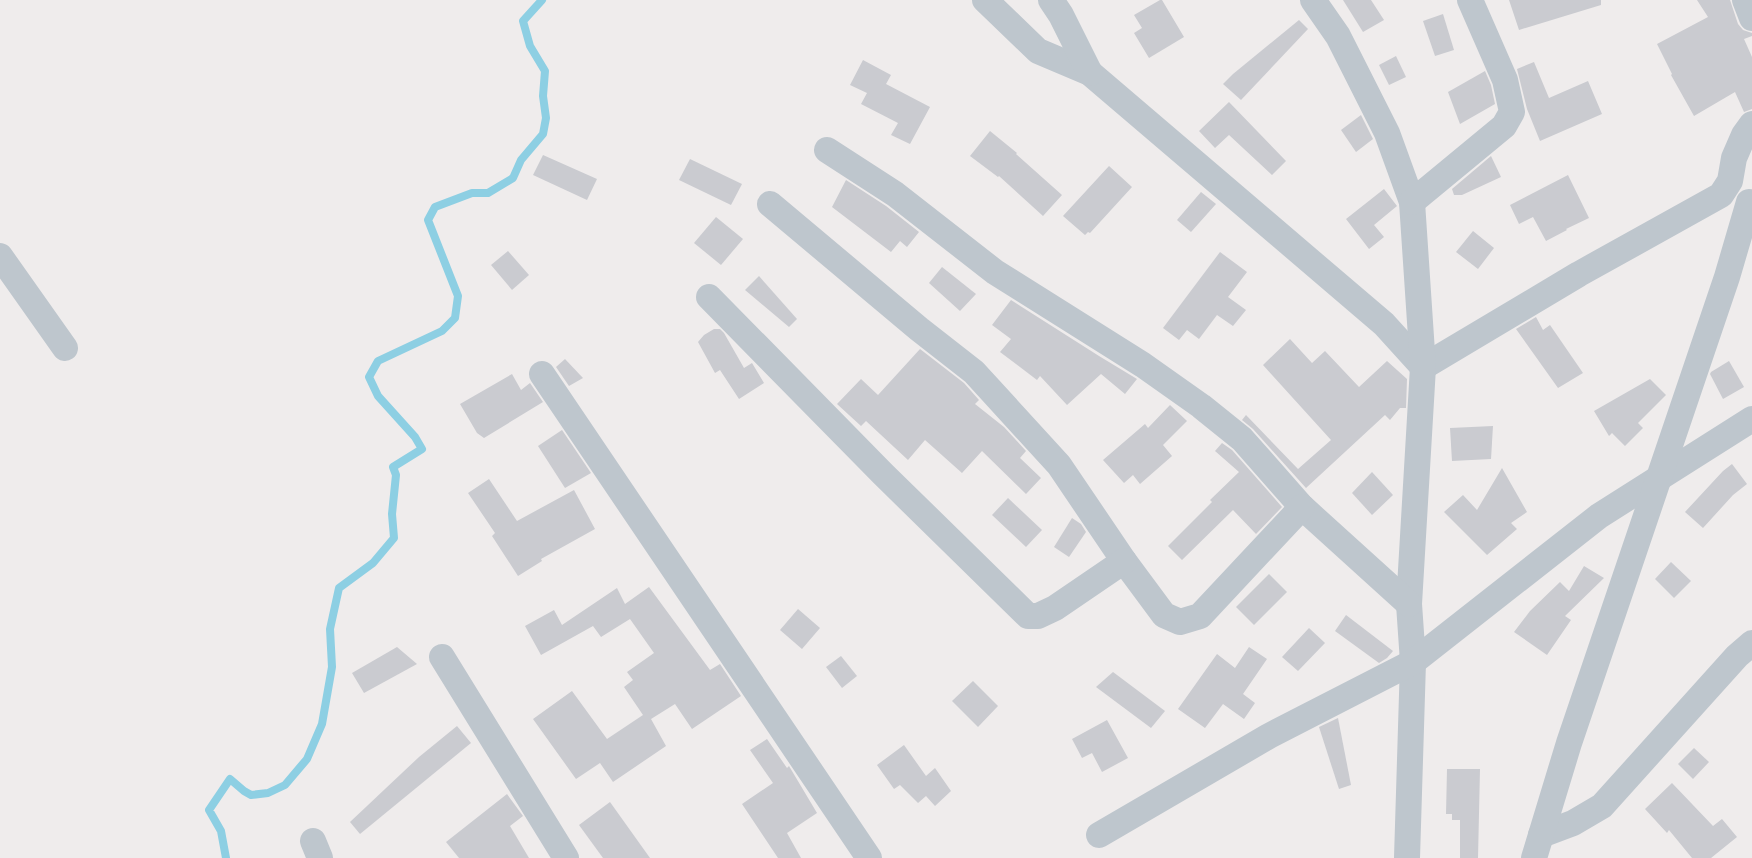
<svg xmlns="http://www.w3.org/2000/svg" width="1752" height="858" font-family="'Archivo Narrow',sans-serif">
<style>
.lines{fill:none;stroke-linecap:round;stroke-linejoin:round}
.stream{stroke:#8dcfe3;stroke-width:8}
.building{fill:#cacbd0}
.minor{stroke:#bec6cd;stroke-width:26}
</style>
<rect width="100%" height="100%" fill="#efecec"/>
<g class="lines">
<path class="stream" d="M226,858L221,831L209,810L230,779L244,791L251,795L268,793L285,785L307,759L322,724L332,667L330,629L339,588L373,563L394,538L392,514L396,475L393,467L422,449L415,437L378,396L369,377L378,361L442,331L455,318L458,296L428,220L435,207L472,193H488L513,178L521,160L543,134L546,118L543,96L545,71L530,46L523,21L542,0"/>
</g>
<g class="building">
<path d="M1160,0H1162L1184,37L1149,58L1134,33L1142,28L1134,15Z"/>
<path d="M1343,0H1371L1384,20L1363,32Z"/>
<path d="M1509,0H1601V5L1519,30Z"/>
<path d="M1697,0H1730L1738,24L1743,30L1752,33V36L1744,39L1752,57V109L1744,112L1735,92L1694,116L1671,75L1672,74L1657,44L1708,17Z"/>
<path d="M1443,14L1454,50L1435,56L1423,21Z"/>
<path d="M1299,20L1308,29L1241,100L1223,84L1233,74Z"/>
<path d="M1396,56L1406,77L1389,85L1379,65Z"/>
<path d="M863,60L891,75L886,84L930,107L910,144L891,135L898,123L861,104L867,93L850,85Z"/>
<path d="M1534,62L1549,98L1588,81L1602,114L1540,141L1527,109L1517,69Z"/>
<path d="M1485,71L1491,85L1495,104L1460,124L1448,92Z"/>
<path d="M1229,102L1286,161L1272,175L1229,135L1215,148L1199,131Z"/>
<path d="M1361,115L1373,139L1356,152L1341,130Z"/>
<path d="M990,131L1017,153L1016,154L1062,195L1043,216L999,176L998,177L970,156Z"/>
<path d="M543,155L597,179L587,200L533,175Z"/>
<path d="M1491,156L1501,177L1462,195H1454L1452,189Z"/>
<path d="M690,159L742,184L731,205L679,180Z"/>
<path d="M1109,166L1132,187L1090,233L1088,232L1085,235L1063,216Z"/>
<path d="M1568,175L1589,218L1566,229L1567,230L1546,241L1533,217L1519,224L1510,205Z"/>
<path d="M846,180L886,206L919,232L907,247L900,241L891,252L832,207Z"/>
<path d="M1384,189L1397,206L1374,225L1384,237L1369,249L1346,219Z"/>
<path d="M1201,192L1216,204L1191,232L1177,220Z"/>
<path d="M716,217L743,239L721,265L694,243Z"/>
<path d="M1473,231L1494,248L1478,269L1456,252Z"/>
<path d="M508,251L529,275L512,290L491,265Z"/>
<path d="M1220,252L1247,272L1228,297L1246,310L1233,326L1217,315L1199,339L1187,330L1179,340L1163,328Z"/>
<path d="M942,267L976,294L960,311L929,283Z"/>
<path d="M759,276L797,319L789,327L745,290Z"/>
<path d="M1011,300L1099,356L1137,379L1125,394L1101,374L1067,405L1040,376L1037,380L1000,352L1011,339L992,325Z"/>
<path d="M1536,317L1543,330L1550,325L1583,373L1558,388L1516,329Z"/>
<path d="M714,329H720L724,333L744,368L752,363L764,383L739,399L720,370L715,373L698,342L704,335Z"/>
<path d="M1290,339L1312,363L1325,351L1359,387L1387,361L1407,379L1406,408H1400L1390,420L1385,415L1306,488L1253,429L1242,420L1246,415L1298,469L1331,440L1263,365Z"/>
<path d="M920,349L964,383L979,400L975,404L1004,427L1026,451L1020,458L1041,478L1026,494L982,451L962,473L925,440L908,460L866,421L861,426L837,404L861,379L878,395Z"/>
<path d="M565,359L583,378L569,386L556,367Z"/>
<path d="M1729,361L1744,387L1723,399L1710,374L1711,372Z"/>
<path d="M512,374L521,390L530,383L543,402L484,438L477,433L460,404Z"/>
<path d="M1650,379L1666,395L1638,423L1643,428L1625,446L1612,433L1609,436L1594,411Z"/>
<path d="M1170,405L1187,421L1163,445L1172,456L1140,484L1133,475L1124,483L1103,460L1145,424L1148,428Z"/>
<path d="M1493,426L1491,459L1452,461L1450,428Z"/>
<path d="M562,430L591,473L565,488L538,446Z"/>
<path d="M1222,443L1232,450L1282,507L1256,534L1233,510L1182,560L1168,546L1212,502L1210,500L1239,472L1215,451Z"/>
<path d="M1732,464L1747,484L1733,495L1703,528L1685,512L1723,471Z"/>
<path d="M1502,468L1527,512L1511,523L1517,529L1487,555L1444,512L1463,495L1477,510Z"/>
<path d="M1372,472L1393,495L1372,515L1352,493Z"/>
<path d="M489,479L517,521L574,490L595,529L541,559L542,561L518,576L492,536L495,533L468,493Z"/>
<path d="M1008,498L1042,530L1026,547L992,515Z"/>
<path d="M1072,518L1081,524L1086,532L1069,557L1054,547Z"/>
<path d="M1671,562L1691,581L1674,598L1655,579Z"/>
<path d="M1584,566L1604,578L1565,616L1571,620L1547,655L1514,632L1530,611L1560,582L1569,591Z"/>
<path d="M1269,574L1287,592L1254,625L1236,607Z"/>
<path d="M649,587L710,670L720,664L741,696L692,729L675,704L651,719L666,746L613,782L600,763L576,779L533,719L572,691L607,739L643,715L624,687L633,680L627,672L654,653L630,619L601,637L593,626L541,655L525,626L554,610L562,625L617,588L625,604Z"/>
<path d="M798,609L820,628L802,649L780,630Z"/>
<path d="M1346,615L1393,651L1387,658L1379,663L1335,631Z"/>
<path d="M1309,628L1325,643L1298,671L1282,657Z"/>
<path d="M397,647L417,664L364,693L352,673Z"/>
<path d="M1249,647L1267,659L1243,694L1255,703L1244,719L1223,704L1205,728L1178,709L1217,654L1235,668Z"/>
<path d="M841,656L857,676L842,688L826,667Z"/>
<path d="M1113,672L1165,711L1151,728L1096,687Z"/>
<path d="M973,681L998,706L978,727L952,701Z"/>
<path d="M1338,718L1351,785L1339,789L1319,727Z"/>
<path d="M1107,720L1128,758L1102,772L1092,753L1082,758L1072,739Z"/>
<path d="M457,726L471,743L360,834L350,822L419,757Z"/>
<path d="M767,739L787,768L789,766L817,813L787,833L801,858H778L742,804L773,783L750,750Z"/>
<path d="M904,745L926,776L935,768L951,791L935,806L926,796L918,803L900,785L894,789L877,765Z"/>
<path d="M1694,748L1709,762L1693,779L1678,764Z"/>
<path d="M1447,769H1480L1478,858H1460V820H1452V814H1446Z"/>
<path d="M1672,783L1713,826L1722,819L1737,837L1711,858H1692L1669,830L1667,833L1645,809Z"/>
<path d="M507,794L523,816L510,826L529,858H459L446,842Z"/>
<path d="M610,802L650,858H603L579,825Z"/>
</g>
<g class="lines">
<g class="minor">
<path d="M985,0L1038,51L1090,73L1384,324L1423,367L1579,274L1721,195L1730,181L1734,158L1744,135L1752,124"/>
<path d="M1051,0L1061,15L1090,73"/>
<path d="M1313,0L1338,36L1387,133L1412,202L1423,367L1409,604L1413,662L1407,858"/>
<path d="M1745,0L1752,18"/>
<path d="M827,150L895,194L995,272L1143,365L1201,406L1242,439L1302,507L1409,604"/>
<path d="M1412,202L1504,126L1512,112L1505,80L1470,0"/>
<path d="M770,204L919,329L974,372L1059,465L1124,561L1164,615L1180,622L1200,616L1302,507"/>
<path d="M0,256L65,348"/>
<path d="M709,297L883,474L1028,616H1038L1055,608L1124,561"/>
<path d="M542,374L869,858"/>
<path d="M442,657L566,858"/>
<path d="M1099,835L1269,736L1413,662L1599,516L1752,419"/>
<path d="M1541,835L1573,823L1602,806L1737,656L1752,643"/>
<path d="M313,841L320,858"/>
<path d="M1534,858L1569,743L1727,277L1749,202"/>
</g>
</g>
</svg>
